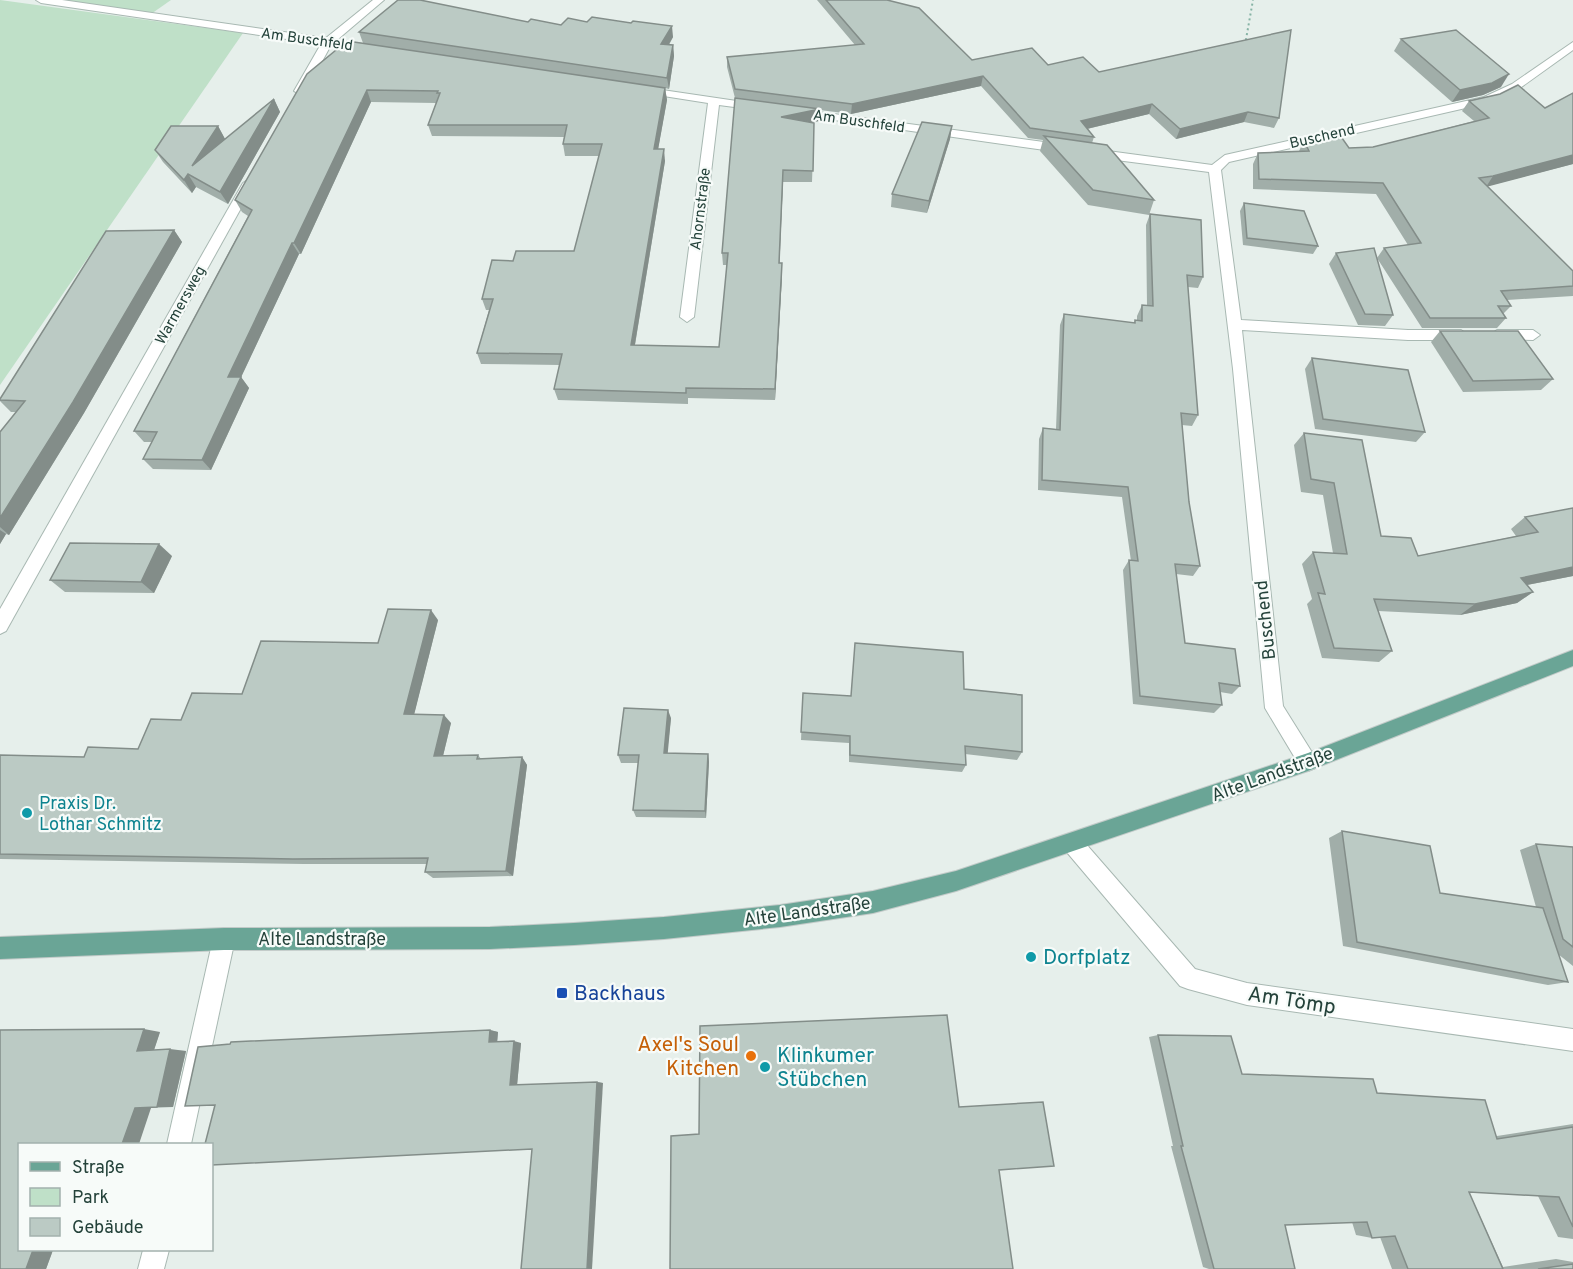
<svg xmlns="http://www.w3.org/2000/svg" width="1573" height="1269" font-family="Overpass,sans-serif">
<style>
.green{fill:#bfe0c8}
.lines{fill:none;stroke-linecap:round;stroke-linejoin:round}
.minor-casing{stroke:#a8b8b2;stroke-width:2}
.major-casing{stroke:#c2cac8;stroke-width:2}
.path{stroke:#86b3a5;stroke-width:2;stroke-dasharray:2 3;stroke-linecap:butt}
.minor{fill:#fff;fill-rule:evenodd}
.major{fill:#6aa596;fill-rule:evenodd}
.wall{fill:#a1aea9}
.shaded-wall{fill:#838d89}
.building{fill:#bbcac4;stroke:#838d89;stroke-width:1.5}
.culture-dot{fill:#0f9aa8;stroke:#f7fbf9;stroke-width:2}
.transit-dot{fill:#1a4fb4;stroke:#f7fbf9;stroke-width:2}
.food-dot{fill:#e8710a;stroke:#f7fbf9;stroke-width:2}
.labels{text-anchor:middle;stroke-width:4.5;stroke-linejoin:round;paint-order:stroke}
.far-street-label{font-size:15px;fill:#24423a;stroke:#f7fbf9}
.street-label{font-size:18px;fill:#24423a;stroke:#f7fbf9}
.culture-label{font-size:18px;fill:#0d838f;stroke:#f7fbf9;text-anchor:start}
.near-culture-label{font-size:21px;fill:#0d838f;stroke:#f7fbf9;text-anchor:start}
.near-transit-label{font-size:21px;fill:#164399;stroke:#f7fbf9;text-anchor:start}
.near-street-label{font-size:21px;fill:#24423a;stroke:#f7fbf9}
.near-food-label{font-size:21px;fill:#c56008;stroke:#f7fbf9;text-anchor:end}
</style>
<rect width="100%" height="100%" fill="#e6efeb"/>
<g class="green">
<path d="M0,0L243,33L0,385Z"/>
<path d="M61,0H171L151,14Z"/>
</g>
<g class="lines">
<defs>
<g id="minor">
<path d="M36,0H62L326,38L373,0H384L337,40L369,45V49L331,45L306,91L300,94L294,91L321,44L41,3Z"/>
<path d="M1573,42V50L1520,88L1492,102L1229,162L1221,170L1241,320L1408,330H1461L1468,335L1461,340H1408L1242,330L1283,706L1318,762L1315,768L1308,771L1301,768L1265,708L1233,369L1209,172L1093,157L1087,153L1093,149L1212,165L1225,155L1484,97L1512,84Z"/>
<path d="M642,87L757,104L763,107L757,110L719,105L694,317L687,322L680,317L708,103L638,92V88Z"/>
<path d="M796,109L1066,145L1072,149L1066,153L792,114L790,112Z"/>
<path d="M249,179L255,183L6,631L0,634V609L243,183Z"/>
<path d="M1497,330H1533L1540,335L1533,340L1492,339L1490,335Z"/>
<path d="M1072,833L1079,836L1195,969L1247,983L1573,1029V1051L1247,1005L1188,989L1180,986L1065,850L1062,843L1065,836Z"/>
<path d="M224,928L232,931L235,939L191,1144H167L213,939L216,931Z"/>
<path d="M143,1250H169L164,1269H138Z"/>
</g>
<path id="major" d="M1573,650V666L1308,771L956,891L873,913L780,927L664,939L574,945L490,949L224,950L0,959V937L224,928L490,927L574,923L664,917L780,905L873,891L956,871L1308,753Z"/>
</defs>
<use href="#minor" class="minor-casing"/>
<use href="#major" class="major-casing"/>
<path class="path" d="M1245,45L1253,0"/>
<use href="#minor" class="minor"/>
<use href="#major" class="major"/>
</g>
<g class="wall">
<path d="M817,0H887L972,60L1048,65L1099,72L1279,118L1274,128L1244,122L1176,139L1149,114L1087,129L1094,137L1092,143L1154,200L1149,215L1088,205L1040,151L1043,140L1028,138L981,86L851,114L820,110L819,121L813,122L814,123L812,182H783L779,263H782V275L775,400L688,398V404L558,400L554,389L560,365L481,364L477,353L489,310H486L482,299L513,261L574,251L599,156H565L563,144L564,137L432,136L428,125L436,103L371,102L301,254H299L241,377L249,388L211,470L153,469L143,459L152,442H144L134,431L248,216L242,212L235,200L363,43L359,32L528,22L561,25L587,22L673,37L669,45H673L674,56L669,89L665,88L667,100L658,149L665,161L635,345L719,347L727,265H723L722,253L735,98L727,67V57L855,45Z"/>
<path d="M1401,39L1501,87L1483,95L1452,102L1394,51Z"/>
<path d="M1573,93V164L1487,186L1573,271V296L1507,300L1511,306L1503,314L1506,318L1497,328H1422L1377,258L1384,248L1408,245L1376,194L1253,189V164L1258,153L1299,151L1304,141L1349,148L1373,147L1474,121L1462,111L1469,101L1545,108Z"/>
<path d="M274,99L280,112L228,204L196,187L192,193L163,162L155,150L218,126L225,139L224,141Z"/>
<path d="M952,126L950,139L927,213L891,207L892,194Z"/>
<path d="M1244,203L1318,246L1313,254L1243,245L1240,211Z"/>
<path d="M1150,214L1203,277L1198,288L1188,287L1198,415L1192,426L1182,425L1189,502L1200,566L1193,576L1176,574L1185,643L1240,686L1232,694L1220,692L1222,705L1214,713L1133,704L1123,570L1129,560L1131,561L1122,497L1038,490L1039,439L1043,428L1056,429L1060,325L1064,314L1134,323L1135,320H1137V316L1142,305H1147L1146,225Z"/>
<path d="M174,230L182,242L84,413L9,535L6,534L0,544V432L16,412H11L0,401V399Z"/>
<path d="M1336,253L1393,315L1385,326L1358,325L1329,264Z"/>
<path d="M1440,331L1553,379L1541,390L1463,392L1431,342Z"/>
<path d="M1312,358L1425,432L1416,442L1315,429L1305,369Z"/>
<path d="M1304,433L1381,536L1418,556L1516,536L1511,529L1525,517L1573,508V576L1527,585L1533,592L1517,603L1460,615L1378,611L1392,651L1379,662L1322,658L1307,604L1312,599L1302,564L1313,552L1333,553L1323,495L1301,492L1294,445Z"/>
<path d="M172,556L154,593L65,592L50,580Z"/>
<path d="M438,620L414,714L451,723L443,756L478,755L481,759L522,757L527,765L513,876L433,878L425,872L427,864H304L0,859V755L84,757L138,749L181,720L242,694Z"/>
<path d="M855,643L964,689L1022,752L1017,760L965,754L966,765L962,772L849,762V743L801,740L803,693L851,696Z"/>
<path d="M671,718L667,753L708,754L709,762L706,818L636,817L633,810L638,763H621L618,755Z"/>
<path d="M1342,831L1440,893L1536,907L1520,850L1536,844L1573,847V966L1558,954L1568,982L1548,985L1343,946L1329,838Z"/>
<path d="M490,1030L498,1032L497,1042L521,1043L517,1085L597,1082L603,1083L532,1149L214,1106H185Z"/>
<path d="M160,1032L154,1050L186,1051L173,1107L151,1108L20,1250H53L46,1269H0Z"/>
<path d="M1158,1035L1242,1074L1377,1093L1497,1136L1573,1124V1239L1558,1237L1538,1196L1469,1192L1503,1267L1556,1259L1573,1262V1269H1392L1380,1237L1372,1238L1356,1235L1352,1222L1285,1225L1295,1269H1209L1203,1267L1171,1146H1173L1149,1037Z"/>
</g>
<g class="shaded-wall">
<path d="M672,26L673,37L663,54L661,44Z"/>
<path d="M673,45L674,56L669,89L667,78Z"/>
<path d="M1509,74L1501,87L1483,95L1452,102L1460,90Z"/>
<path d="M983,76L981,86L851,114L852,104Z"/>
<path d="M665,88L667,100L656,161L654,149Z"/>
<path d="M367,90L371,102L301,254L294,243Z"/>
<path d="M274,99L280,112L228,204L220,192Z"/>
<path d="M1152,104L1149,114L1078,131L1081,121Z"/>
<path d="M820,109L819,121L782,129L781,117Z"/>
<path d="M1248,112L1244,122L1176,139L1180,129Z"/>
<path d="M218,126L225,139L200,179L192,166Z"/>
<path d="M952,126L950,139L927,213L929,201Z"/>
<path d="M664,149L665,161L633,356L631,345Z"/>
<path d="M1573,155V164L1486,187L1493,176Z"/>
<path d="M783,170V182L779,275V263Z"/>
<path d="M188,174L196,187L192,193L184,180Z"/>
<path d="M174,230L182,242L84,413L9,535L0,527V518Z"/>
<path d="M292,243L299,254L236,388L228,377Z"/>
<path d="M782,263V275L775,400V389Z"/>
<path d="M241,377L249,388L211,470L202,460Z"/>
<path d="M0,530L6,534L0,544Z"/>
<path d="M159,544L172,556L154,593L141,582Z"/>
<path d="M1573,567V576L1506,589L1521,578Z"/>
<path d="M1533,592L1517,603L1460,615L1475,604Z"/>
<path d="M431,610L438,620L412,723L404,714Z"/>
<path d="M668,710L671,718L667,761L664,753Z"/>
<path d="M444,715L451,723L441,764L434,756Z"/>
<path d="M708,754L709,762L706,818L705,811Z"/>
<path d="M522,757L527,765L513,876L506,871Z"/>
<path d="M144,1029L160,1032L153,1053L137,1051Z"/>
<path d="M490,1030L498,1032L497,1044L489,1042Z"/>
<path d="M514,1041L521,1043L517,1086L510,1085Z"/>
<path d="M170,1049L186,1051L173,1107H157Z"/>
<path d="M597,1082L603,1083L592,1269H587Z"/>
<path d="M135,1108H151L139,1144H122Z"/>
<path d="M33,1250H53L46,1269H26Z"/>
</g>
<g class="building">
<path d="M398,0H420L528,22L531,19L561,25L568,18L587,22L592,17L631,23L633,21L672,26L661,44L673,45L667,78L359,32Z"/>
<path d="M826,0H887L919,8L972,60L1032,48L1048,65L1083,57L1099,72L1291,30L1279,118L1248,112L1180,129L1152,104L1081,121L1094,137L1030,128L983,76L852,104L735,89L727,57L864,44Z"/>
<path d="M1456,30L1509,74L1492,83L1460,90L1401,39Z"/>
<path d="M347,41L665,88L654,149H664L631,345L719,347L728,253H722L735,98L820,109L781,117L814,123L813,171L783,170L779,263H782L775,389L686,388V393L554,389L562,354L477,353L493,299H482L492,260L513,261L516,251H574L602,144H563L567,125H428L440,93H437L438,91L367,90L294,243H292L228,377H241L202,460L143,459L157,432L134,431L252,210L235,200L307,74Z"/>
<path d="M1518,85L1545,108L1573,93V155L1493,176L1479,178L1573,271V286L1501,291L1511,306H1498L1506,318H1430L1384,248L1421,243L1383,183L1259,179L1258,153L1309,151L1304,141L1342,138L1349,148L1373,147L1489,118L1469,101L1500,94Z"/>
<path d="M274,99L220,192L188,174L184,180L155,150L171,126H218L192,166Z"/>
<path d="M922,122L952,126L929,201L892,194Z"/>
<path d="M1044,136L1107,145L1154,200L1093,190Z"/>
<path d="M1244,203L1304,211L1318,246L1247,238Z"/>
<path d="M1150,214L1201,220L1203,277L1187,275L1198,415L1181,413L1189,502L1200,566L1175,564L1185,643L1235,649L1240,686L1219,683L1222,705L1140,696L1129,560L1138,561L1128,487L1042,480L1043,428L1060,430L1064,314L1135,323V320L1142,321V305L1153,306Z"/>
<path d="M174,230L73,402L0,518V432L25,401L0,400V399L106,231Z"/>
<path d="M1374,248L1393,315L1365,314L1336,253Z"/>
<path d="M1440,331H1518L1553,379L1473,381Z"/>
<path d="M1312,358L1408,370L1425,432L1323,419Z"/>
<path d="M1304,433L1362,440L1381,536L1411,538L1418,556L1538,532L1525,517L1573,508V567L1521,578L1533,592L1475,604L1374,599L1392,651L1334,648L1318,593L1325,594L1313,552L1347,554L1334,483L1311,479Z"/>
<path d="M70,543L159,544L141,582L50,580Z"/>
<path d="M388,609L431,610L404,714L444,715L434,756L478,755L477,759L522,757L506,871L425,872L428,858L293,859L0,854V755L84,757L88,747L138,749L151,719L181,720L192,693L242,694L261,641L378,643Z"/>
<path d="M855,643L963,652L964,689L1022,695V752L965,746L966,765L850,755V736L801,732L803,693L851,696Z"/>
<path d="M624,708L668,710L664,753L708,754L705,811L633,810L639,755H618Z"/>
<path d="M1342,831L1430,846L1440,893L1543,908L1568,982L1357,942Z"/>
<path d="M1536,844L1573,847V947L1563,939Z"/>
<path d="M947,1015L959,1107L1043,1102L1054,1166L999,1170L1013,1269H670L671,1136L699,1134L700,1026Z"/>
<path d="M144,1029L137,1051L170,1049L157,1107L135,1108L122,1144H20V1250H33L26,1269H0V1030Z"/>
<path d="M490,1030L489,1042L514,1041L510,1085L597,1082L587,1269H521L532,1149L212,1165V1144H205L215,1105L185,1106L198,1047L230,1044L231,1042Z"/>
<path d="M1158,1035L1231,1036L1242,1074L1373,1079L1377,1093L1485,1100L1497,1139L1573,1127V1227L1559,1197L1469,1192L1503,1269H1408L1395,1236L1372,1238L1367,1222L1285,1225L1295,1269H1214L1181,1146H1183Z"/>
<path d="M1573,1264V1269H1538Z"/>
</g>
<g class="culture-dot">
<circle cx="27" cy="813" r="6"/>
<circle cx="1031" cy="957" r="6"/>
<circle cx="765" cy="1067" r="6"/>
</g>
<rect class="transit-dot" x="556" y="987" width="12" height="12" rx="3"/>
<circle class="food-dot" cx="751" cy="1056" r="6"/>
<g class="labels">
<g class="far-street-label">
<text transform="translate(307 39) rotate(8)" y="5">Am Buschfeld</text>
<text transform="translate(859 121) rotate(8)" y="5">Am Buschfeld</text>
<text transform="translate(1322 136) rotate(-13)" y="5">Buschend</text>
<text transform="translate(700 209) rotate(-83)" y="5">Ahornstraße</text>
<text transform="translate(180 305) rotate(-61)" y="5">Warmersweg</text>
</g>
<g class="street-label">
<text transform="translate(1265 620) rotate(-96)" y="6">Buschend</text>
<text transform="translate(1272 774) rotate(-20)" y="6">Alte Landstraße</text>
<text transform="translate(807 911) rotate(-8)" y="6">Alte Landstraße</text>
<text x="322" y="945">Alte Landstraße</text>
</g>
<g class="culture-label">
<text x="39" y="809">Praxis Dr.<tspan x="39" dy="21">Lothar Schmitz</tspan></text>
</g>
<g class="near-culture-label">
<text x="1043" y="964">Dorfplatz</text>
<text x="777" y="1062">Klinkumer<tspan x="777" dy="24">Stübchen</tspan></text>
</g>
<g class="near-transit-label">
<text x="574" y="1000">Backhaus</text>
</g>
<g class="near-street-label">
<text transform="translate(1292 1000) rotate(9)" y="7">Am Tömp</text>
</g>
<g class="near-food-label">
<text x="739" y="1051">Axel's Soul<tspan x="739" dy="24">Kitchen</tspan></text>
</g>
</g>
<rect x="18" y="1143" width="195" height="108" fill="#f7fbf9" stroke="#a3b1ad" stroke-width="1.5"/>
<rect x="30" y="1162" width="30" height="9" fill="#6aa596" stroke="#a3b1ad" stroke-width="1.5"/>
<text x="72" y="1173" font-size="18" fill="#24423a">Straße</text>
<rect x="30" y="1188" width="30" height="18" fill="#bfe0c8" stroke="#a3b1ad" stroke-width="1.5"/>
<text x="72" y="1203" font-size="18" fill="#24423a">Park</text>
<rect x="30" y="1218" width="30" height="18" fill="#bbcac4" stroke="#a3b1ad" stroke-width="1.5"/>
<text x="72" y="1233" font-size="18" fill="#24423a">Gebäude</text>
</svg>
